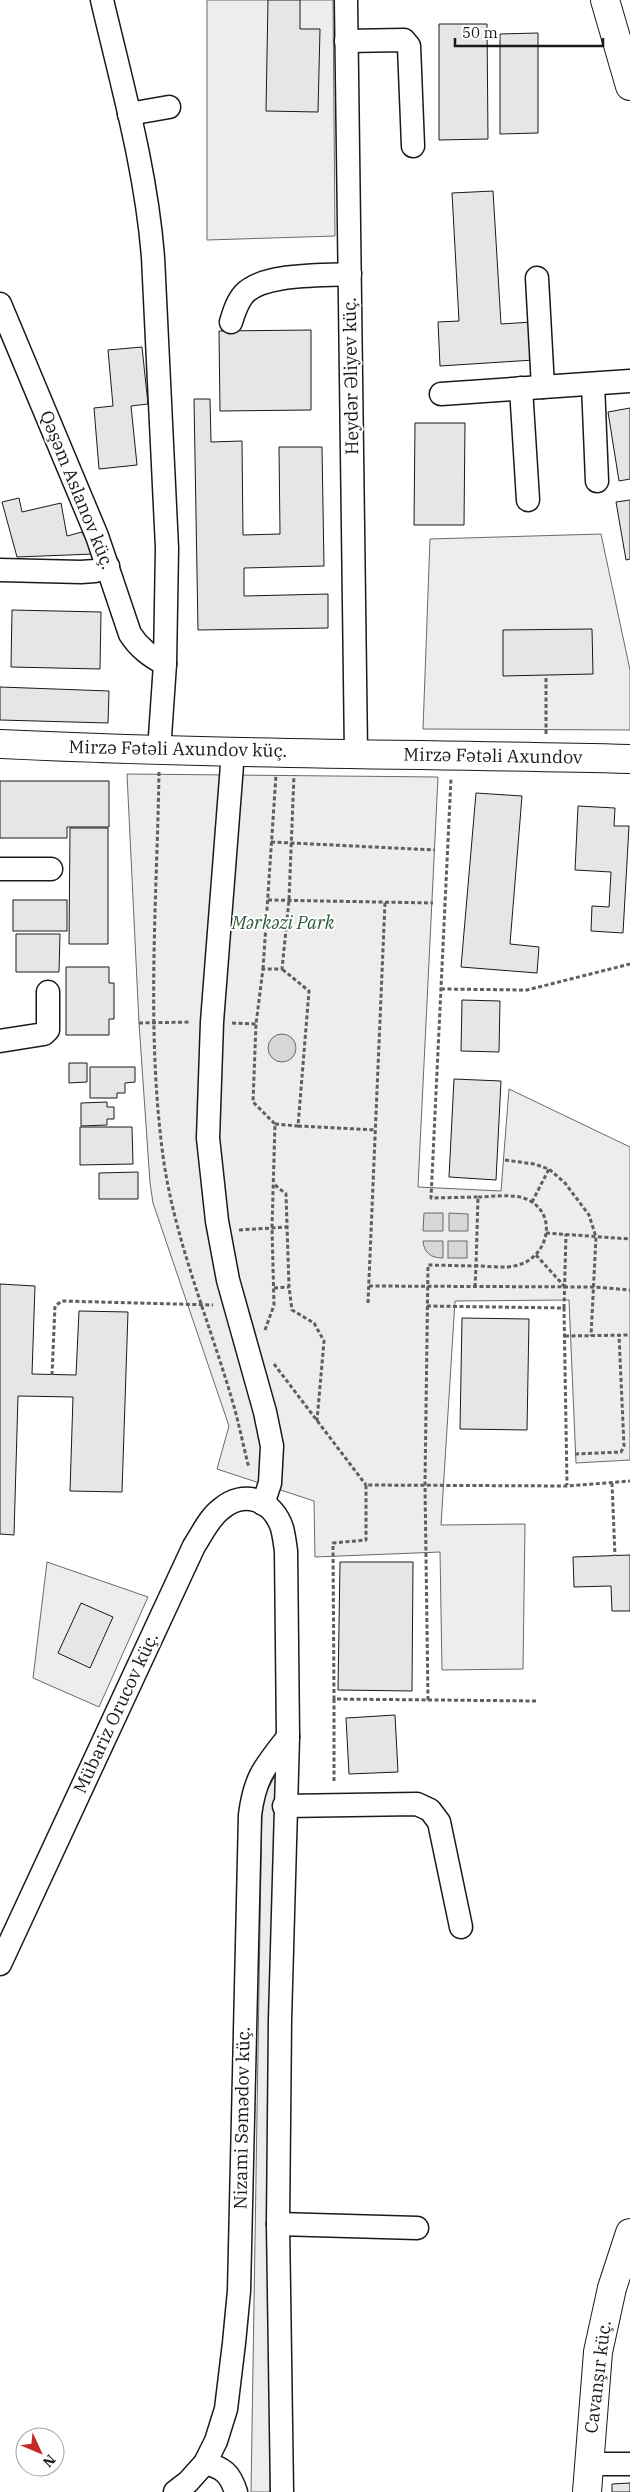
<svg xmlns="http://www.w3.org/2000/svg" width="630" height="2492" font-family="'IBM Plex Serif',serif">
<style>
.built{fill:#ededed;stroke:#6a6a6a}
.water{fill:#d7d7d7;stroke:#6a6a6a}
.building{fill:#e6e6e6;stroke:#1a1a1a}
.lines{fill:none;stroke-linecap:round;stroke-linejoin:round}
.minor-casing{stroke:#1a1a1a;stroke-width:25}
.major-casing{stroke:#1a1a1a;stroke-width:30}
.path{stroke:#5f5f5f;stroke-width:3;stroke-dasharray:4 2.5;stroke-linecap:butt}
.minor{stroke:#fff;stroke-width:22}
.major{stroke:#fff;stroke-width:28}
.labels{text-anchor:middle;stroke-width:4;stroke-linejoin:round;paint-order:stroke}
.street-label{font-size:18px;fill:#1a1a1a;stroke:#fff}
.park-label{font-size:18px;font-style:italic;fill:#2b5a34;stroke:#fff}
</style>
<rect width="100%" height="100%" fill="#fff"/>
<g class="built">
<path d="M207,0H333L335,236L207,240Z"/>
<path d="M601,534L630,670V730L423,729L430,539Z"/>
<path d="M127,774L438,777L418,1187L501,1191L509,1089L630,1147V1460L576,1463L569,1300L455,1301L441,1525L525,1524L523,1669L442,1670L440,1552L315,1557L314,1501L217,1469L229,1426L153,1203L150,1183L139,1023Z"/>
<path d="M47,1562L148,1597L99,1707L33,1678Z"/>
<path d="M277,1772L271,2018L270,2492H251L262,1800Z"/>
</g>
<g class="water">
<circle cx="282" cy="1048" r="14"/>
<path d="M424,1213H443V1231H423Z"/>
<path d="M449,1213L468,1214V1231H449Z"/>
<path d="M423,1241H443V1258C431,1258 424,1253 423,1241Z"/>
<rect x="448" y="1241" width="19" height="17"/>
</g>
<g class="building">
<path d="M268,0H300V29H320L318,112L266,111Z"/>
<path d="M439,24H487L488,139L439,140Z"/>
<path d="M538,33V133L500,134V34Z"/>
<path d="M493,191L501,324L532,322L534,360L440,366L438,322L459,321L452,193Z"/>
<path d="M311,330V410L220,411L219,331Z"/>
<path d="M142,347L148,404L131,406L137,465L99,469L94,408L113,406L108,350Z"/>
<path d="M194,399H210L211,442L242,441L243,535L280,534L279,447H322L324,566L244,568V596L328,594V628L198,630Z"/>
<path d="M630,408V479L619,481L608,412Z"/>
<path d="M415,423H465L464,525H414Z"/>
<path d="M19,498L22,512L61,503L67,536L82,532L93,554L17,557L2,502Z"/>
<path d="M630,500V559L626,560L616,502Z"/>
<path d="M12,610L101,612L100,669L11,667Z"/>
<path d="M592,629L593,674L503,676V630Z"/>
<path d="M0,687L109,691L108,723L0,720Z"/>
<path d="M0,781H109V827H67V838H0Z"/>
<path d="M476,793L522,796L510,944L539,947L537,973L461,967Z"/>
<path d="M578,806L615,808L614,826H629L623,933L591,931L592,906L609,907L611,872L575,870Z"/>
<path d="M70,828H108V944H69Z"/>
<rect x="13" y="900" width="54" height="31"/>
<path d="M16,934H60L59,972H16Z"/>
<path d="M66,967H109V983H114V1019H109V1035H66Z"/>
<path d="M462,1000L500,1001L499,1052L461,1051Z"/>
<path d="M69,1063H87V1082L69,1083Z"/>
<path d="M90,1067H135V1082L125,1083V1093H117V1098H90Z"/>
<path d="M454,1079L501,1081L496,1180L449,1177Z"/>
<path d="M107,1102V1107H114V1119H107V1125L81,1126V1103Z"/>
<path d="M80,1127H132L133,1164L80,1165Z"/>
<path d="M138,1172V1199H99V1173Z"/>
<path d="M0,1284L35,1286L32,1374L76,1375L79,1311L128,1312L122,1492L70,1491L73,1397L18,1396L14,1535L0,1534Z"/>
<path d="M462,1318L529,1319L527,1430L460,1429Z"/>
<path d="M630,1555V1611H612L611,1586L574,1587L573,1557Z"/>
<path d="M340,1562H413L412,1691L338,1690Z"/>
<path d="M81,1603L113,1617L90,1668L58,1653Z"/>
<path d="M395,1715L398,1772L349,1774L346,1718Z"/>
<path d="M630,2483V2492H612V2484Z"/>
</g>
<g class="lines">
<defs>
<g id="minor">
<path d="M102,0C122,85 146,169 153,257L167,548L165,664L159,751"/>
<path d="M346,0L356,753"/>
<path d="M346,41L404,40L409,46L413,146"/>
<path d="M129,114L169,107"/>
<path d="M537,278L543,387"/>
<path d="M0,304L97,536L130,634C139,648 150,656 165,664"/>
<path d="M231,322C234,312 237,302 244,294C263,273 322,276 350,274"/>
<path d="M593,384L597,481"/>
<path d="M521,388L528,500"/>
<path d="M441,394L630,381"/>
<path d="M0,570L81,572L95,571L108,566"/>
<path d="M233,752L212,1022L208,1138L217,1221L228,1280L265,1412L272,1446L270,1483L263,1504"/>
<path d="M0,869H51"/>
<path d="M0,1041L44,1034L48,1030V992"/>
<path d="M284,1806L417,1804L430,1810L439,1822L461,1927"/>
<path d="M0,1964L194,1546C202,1534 209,1518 221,1509C244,1489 273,1500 282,1528C284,1535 285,1544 286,1551L288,1737L280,2020L278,2224L282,2492"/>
<path d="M278,2224L417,2228"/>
<path d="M205,2463C223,2468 230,2473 236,2492"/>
<path d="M589,2464H630"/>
<path d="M175,2492L188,2482L205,2463L216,2441L226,2409L234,2343L239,2291L250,1815C255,1776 265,1767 288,1737"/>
</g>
<g id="major">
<path d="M605,0L630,86"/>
<path d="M0,744C210,754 420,754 630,759"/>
<path d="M587,2492L598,2352L612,2288L630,2233"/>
</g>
</defs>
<use href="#minor" class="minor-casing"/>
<use href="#major" class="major-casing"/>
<g class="path">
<path d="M546,734V675"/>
<path d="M159,772C157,899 146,1029 163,1156C175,1243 211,1325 235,1410C240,1429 244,1449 249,1468"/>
<path d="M271,842L435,850"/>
<path d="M268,900L433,903"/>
<path d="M263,969L276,775"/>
<path d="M441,989L527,990L630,964"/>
<path d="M139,1023L191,1022"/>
<path d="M232,1023L256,1024"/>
<path d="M275,1124L298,1126L309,991L282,969"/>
<path d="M298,1126L376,1130"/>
<path d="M505,1160L534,1164L549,1169L565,1183L589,1215L596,1237L591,1336"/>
<path d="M275,1185L286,1194L289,1287L292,1310L314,1323L324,1341L317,1421"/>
<path d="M532,1202L549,1169"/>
<path d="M239,1230L287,1227"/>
<path d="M546,1233L630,1239"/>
<path d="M536,1255L565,1287"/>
<path d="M369,1286L594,1287L630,1290"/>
<path d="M475,1287L476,1266C489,1266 506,1269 518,1265C546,1258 558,1219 532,1202C517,1192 494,1197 478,1197"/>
<path d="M274,1288L289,1287"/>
<path d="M368,1303L385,902"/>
<path d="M427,1306L564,1308L567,1485"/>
<path d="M564,1308L566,1234"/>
<path d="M265,1330L274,1305L272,1228L275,1124L253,1102L256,1024L263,969H282L289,900L294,775"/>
<path d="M565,1336L630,1335"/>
<path d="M274,1364L366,1485"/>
<path d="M52,1375L55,1306L62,1301L213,1305"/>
<path d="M575,1454L621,1452L624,1446L619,1335"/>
<path d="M612,1483L615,1556"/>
<path d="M334,1699V1783"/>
<path d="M428,1700L425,1484L428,1265L476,1266L478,1197L431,1198L451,778"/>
<path d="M536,1701L334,1699L333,1543L366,1540V1485L567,1486L630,1481"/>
</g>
<use href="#minor" class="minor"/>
<use href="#major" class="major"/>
</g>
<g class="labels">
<g class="street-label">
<text transform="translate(351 376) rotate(-91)" y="6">Heydər Əliyev küç.</text>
<text transform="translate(77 490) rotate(68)" y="6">Qəşəm Aslanov küç.</text>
<text transform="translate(178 749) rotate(1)" y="6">Mirzə Fətəli Axundov küç.</text>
<text transform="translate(493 756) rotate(1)" y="6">Mirzə Fətəli Axundov</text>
<text transform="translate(116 1713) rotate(-65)" y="6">Mübariz Orucov küç.</text>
<text transform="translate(242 2118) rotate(-89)" y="6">Nizami Səmədov küç.</text>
<text transform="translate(598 2377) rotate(-83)" y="6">Cavanşır küç.</text>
</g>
<g class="park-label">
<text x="283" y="929">Mərkəzi Park</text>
</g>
</g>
<g transform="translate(40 2452) rotate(134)"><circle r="24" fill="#ffffff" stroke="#a3a3a3"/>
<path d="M0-4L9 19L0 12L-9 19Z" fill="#c62828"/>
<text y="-8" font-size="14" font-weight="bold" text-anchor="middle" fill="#1a1a1a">N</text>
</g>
<path d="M455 38v8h148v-8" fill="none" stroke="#1a1a1a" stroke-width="2.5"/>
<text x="462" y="38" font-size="15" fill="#1a1a1a" stroke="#ffffff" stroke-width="4" paint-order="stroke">50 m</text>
</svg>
